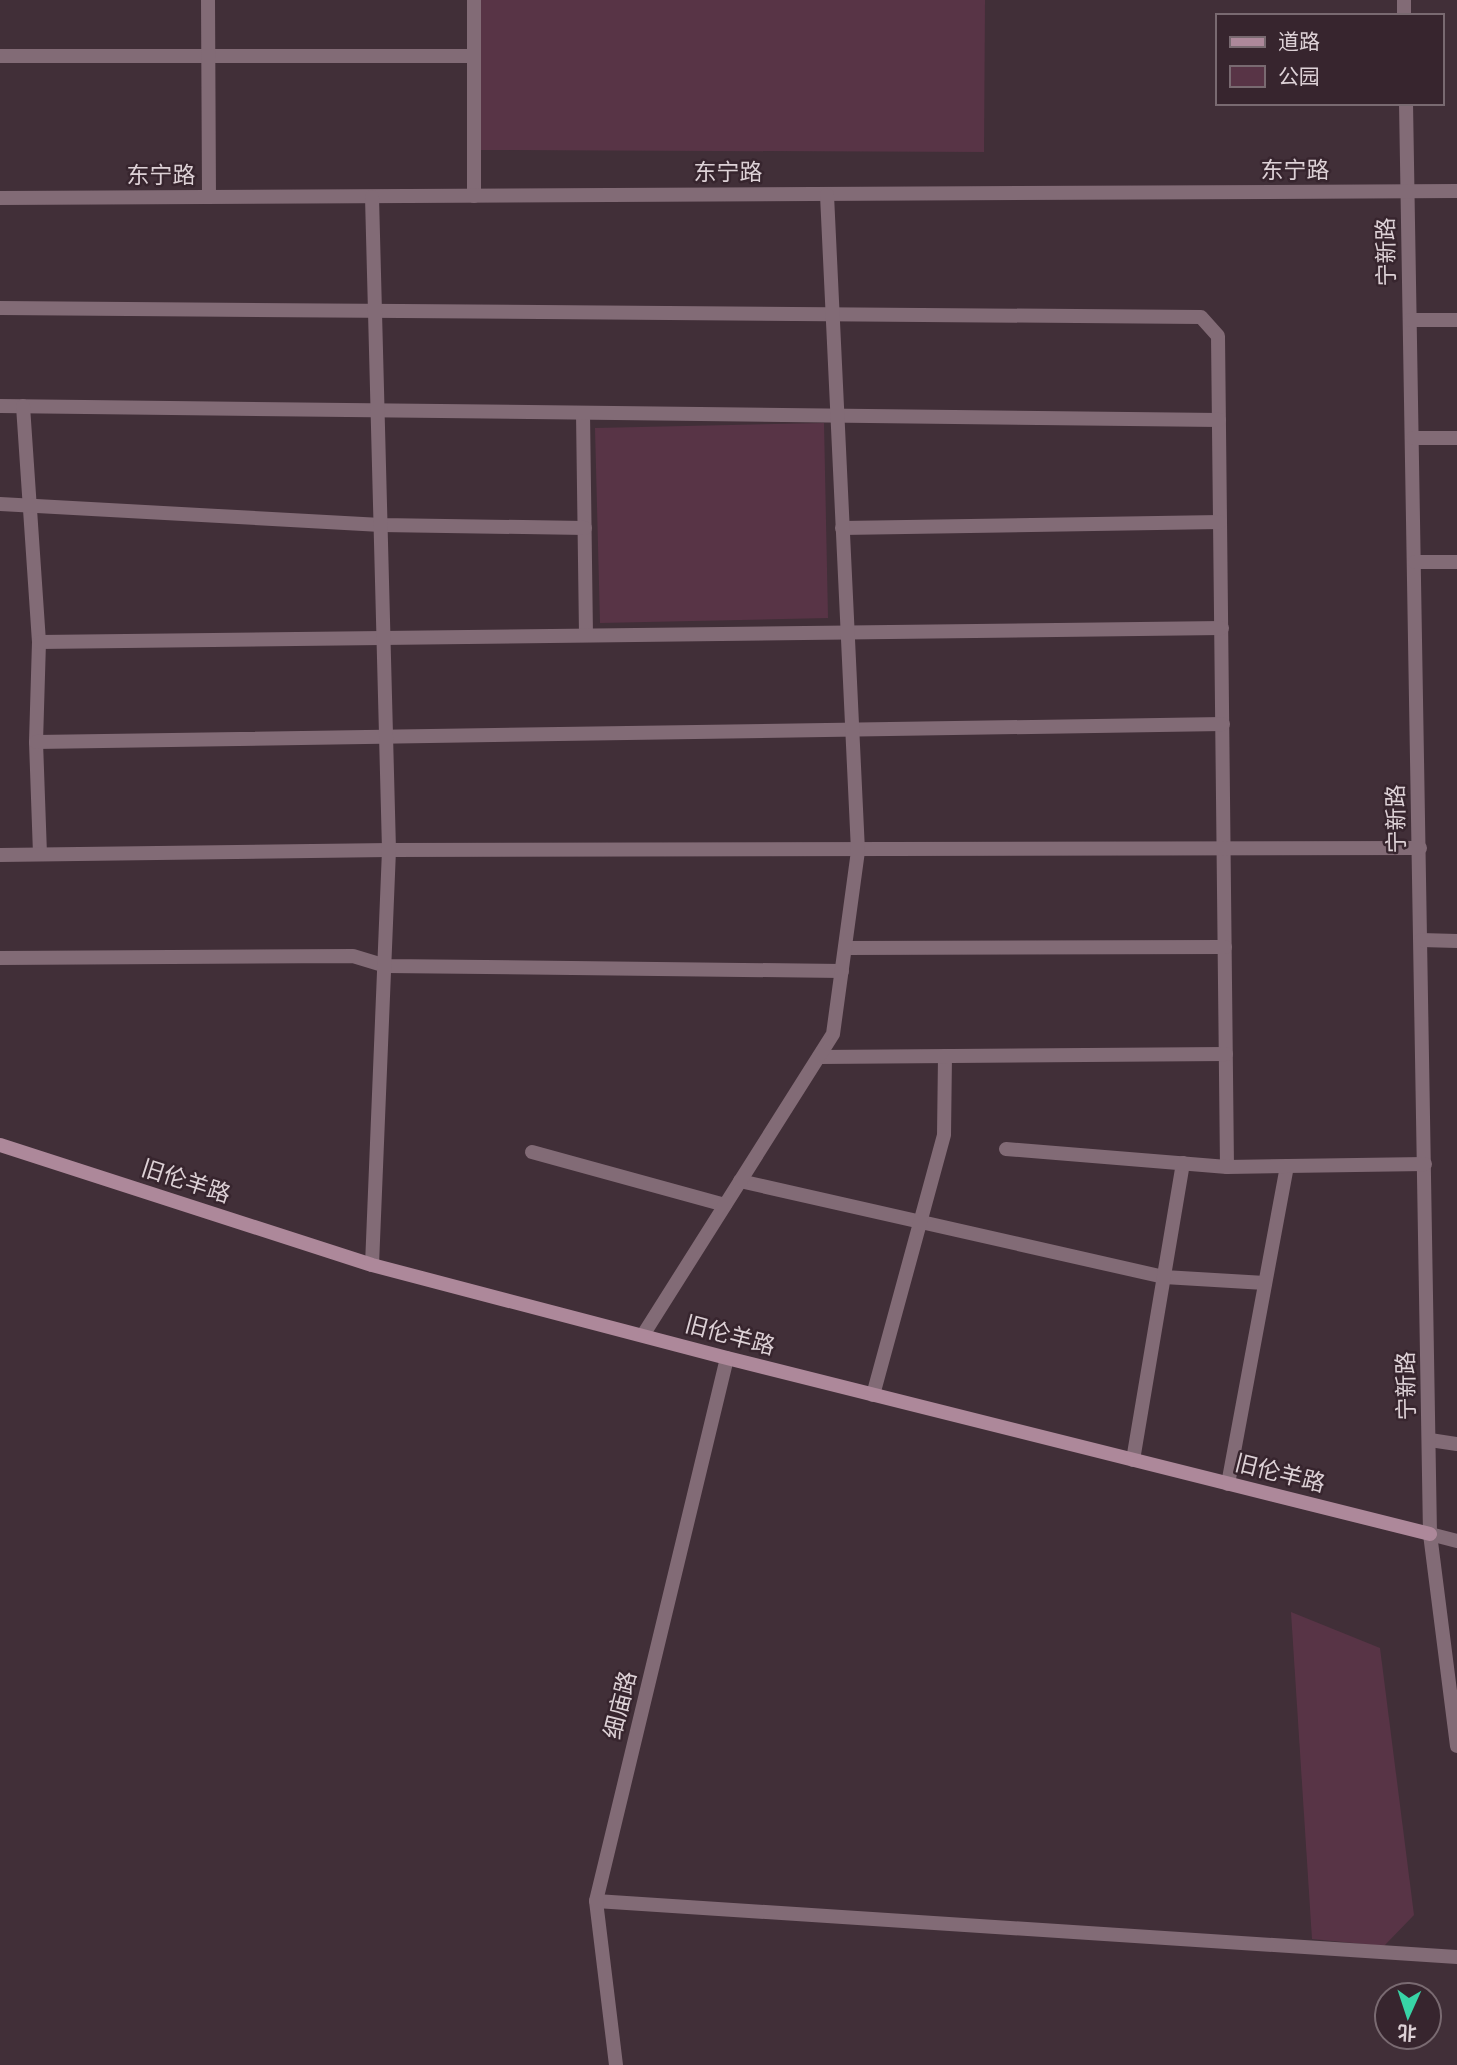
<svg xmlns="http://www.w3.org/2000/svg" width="1457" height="2065" font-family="'PT Sans','Noto Sans SC',sans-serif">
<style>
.green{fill:#583446}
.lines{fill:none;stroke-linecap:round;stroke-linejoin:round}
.lane{stroke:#826b76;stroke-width:14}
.street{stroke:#826b76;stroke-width:14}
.secondary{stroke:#ad889a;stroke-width:14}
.labels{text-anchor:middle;stroke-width:5;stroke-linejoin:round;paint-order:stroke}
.street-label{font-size:23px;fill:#ddd1d6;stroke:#37252e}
</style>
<rect width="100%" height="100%" fill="#412f38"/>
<g class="green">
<path d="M481,0H985L984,152L481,150Z"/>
<path d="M824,423L828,618L600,623L595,428Z"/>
<path d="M1291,1612L1380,1648L1414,1915L1384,1946L1312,1939Z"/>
</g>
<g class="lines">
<g class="lane">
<path d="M0,56H474"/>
<path d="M474,196V0"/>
<path d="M583,413L586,635"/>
<path d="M740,1181L1164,1277L1265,1283"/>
<path d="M873,1395L944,1135L945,1056"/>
<path d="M1430,1440L1457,1444"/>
<path d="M1133,1460L1183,1163"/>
<path d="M1228,1484L1287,1166"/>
</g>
<g class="street">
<path d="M208,0L209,197"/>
<path d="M1404,0V16"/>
<path d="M1406,103L1430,1534L1457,1746"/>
<path d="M0,198L1457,191"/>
<path d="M0,308L1201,317L1218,336L1227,1167"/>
<path d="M1410,320H1457"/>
<path d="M0,406L1219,420"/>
<path d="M23,406L39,642L36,742L40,854"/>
<path d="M1413,438H1457"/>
<path d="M0,504L381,525L585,528"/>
<path d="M842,528L1220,522"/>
<path d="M1415,562H1457"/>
<path d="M39,642L1222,628"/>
<path d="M36,742L1223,724"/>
<path d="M0,855L389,850L1420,848"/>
<path d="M1421,940L1457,941"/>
<path d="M845,948L1225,947"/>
<path d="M0,958L353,956L386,966L842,971"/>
<path d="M819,1057L1226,1054"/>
<path d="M1006,1149L1227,1167L1425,1164"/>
<path d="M532,1152L725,1205"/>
<path d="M372,1265L389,850L372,197"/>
<path d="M643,1335L833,1034L858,851L827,195"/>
<path d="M1430,1534L1457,1541"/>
<path d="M596,1901L1457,1957"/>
<path d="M616,2065L596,1901L727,1358"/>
</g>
<path class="secondary" d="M0,1145L372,1265L727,1358L1430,1534"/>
</g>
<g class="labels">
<g class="street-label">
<text x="1295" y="178">东宁路</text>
<text x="728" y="180">东宁路</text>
<text x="161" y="183">东宁路</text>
<text transform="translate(1386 252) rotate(-91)" y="8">宁新路</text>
<text transform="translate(1396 819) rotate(-91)" y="8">宁新路</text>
<text transform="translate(186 1181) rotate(18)" y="8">旧伦羊路</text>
<text transform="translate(730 1335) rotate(15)" y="8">旧伦羊路</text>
<text transform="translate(1406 1386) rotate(-91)" y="8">宁新路</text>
<text transform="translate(1280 1473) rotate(14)" y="8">旧伦羊路</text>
<text transform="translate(620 1705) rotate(-76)" y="8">细庙路</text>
</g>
</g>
<rect x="1216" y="14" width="228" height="91" fill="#37252e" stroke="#796a71" stroke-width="2"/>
<rect x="1230" y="37" width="35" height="10" fill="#ad889a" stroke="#796a71" stroke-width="2"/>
<text x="1278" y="49" font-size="21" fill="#ddd1d6">道路</text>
<rect x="1230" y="66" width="35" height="21" fill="#583446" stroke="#796a71" stroke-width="2"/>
<text x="1278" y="84" font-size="21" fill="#ddd1d6">公园</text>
<g transform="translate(1408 2016) rotate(183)"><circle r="33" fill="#37252e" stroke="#796a71" stroke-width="2"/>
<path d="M0-5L12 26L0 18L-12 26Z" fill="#38d4a6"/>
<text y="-10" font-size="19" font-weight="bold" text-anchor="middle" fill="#ddd1d6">北</text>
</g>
</svg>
